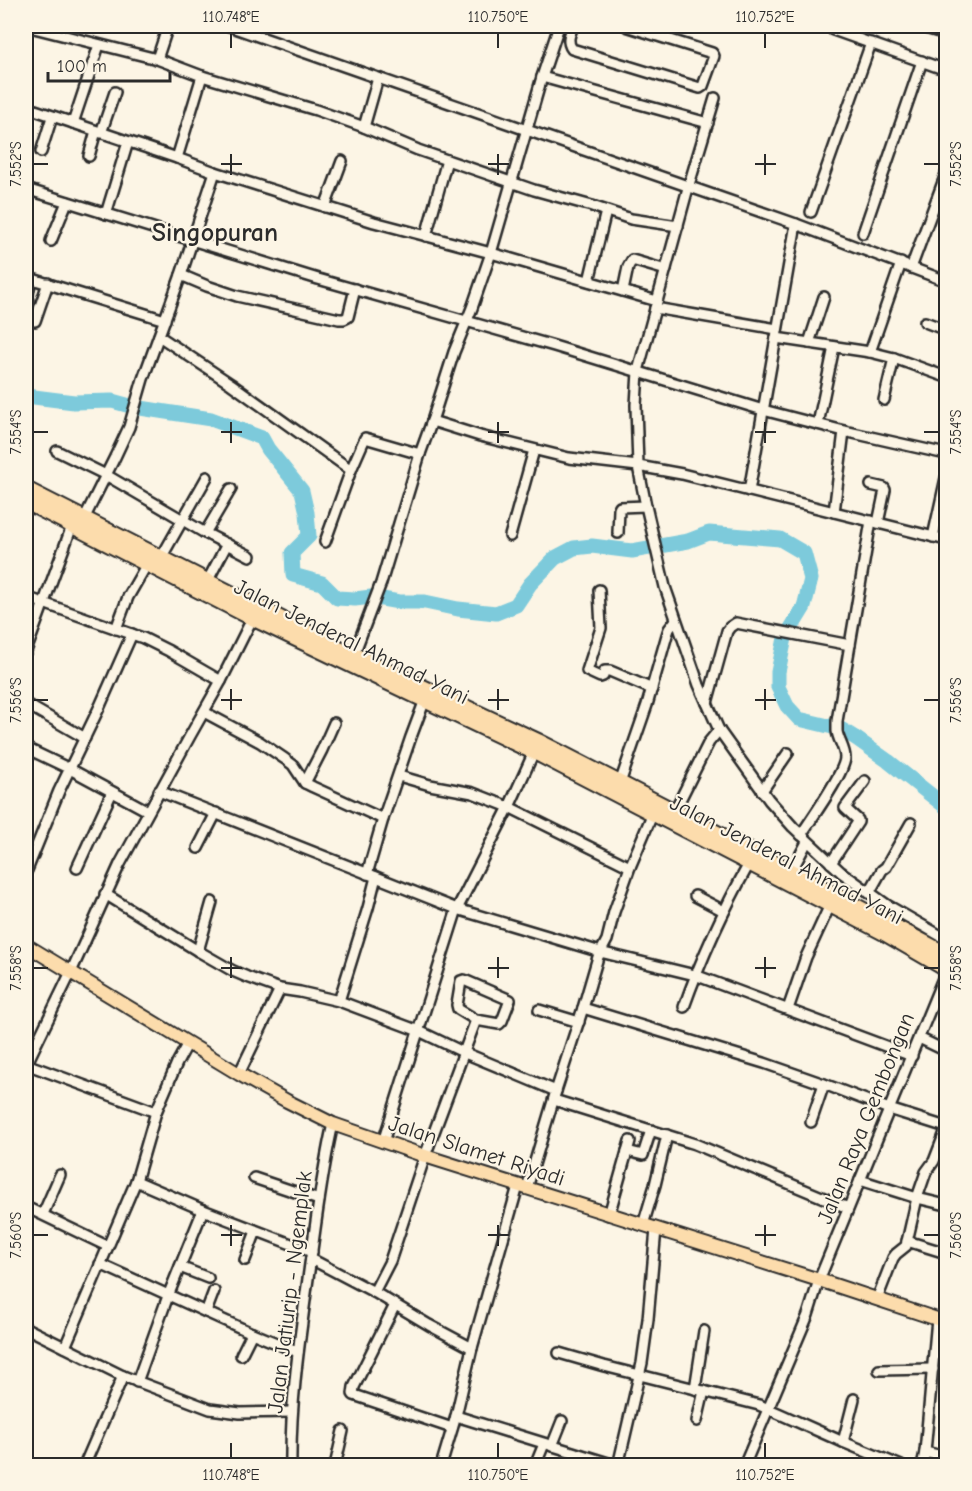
<svg xmlns="http://www.w3.org/2000/svg" width="972" height="1491" font-family="'Comic Neue',sans-serif">
<style>
.lines{fill:none;stroke-linecap:round;stroke-linejoin:round}
.river{stroke:#7dcadb;stroke-width:15}
.minor-casing{stroke:#2b2b2b;stroke-width:14}
.major-casing{stroke:#2b2b2b;stroke-width:16}
.highway-casing{stroke:#2b2b2b;stroke-width:18}
.minor{stroke:#fcf5e5;stroke-width:9}
.major{stroke:#fcdcac;stroke-width:12}
.highway{stroke:#fcdcac;stroke-width:14}
.ticks{fill:none;stroke:#2b2b2b;stroke-width:2}
.labels{text-anchor:middle;stroke-width:4.5;stroke-linejoin:round;paint-order:stroke}
.street-label{font-size:22px;fill:#2b2b2b;stroke:#fcf5e5}
.quarter-label{font-size:26px;font-weight:bold;fill:#2b2b2b;stroke:#fcf5e5}
.neatline{fill:none;stroke:#2b2b2b;stroke-width:2}
.ticks-label{font-size:15px;text-anchor:middle;fill:#2b2b2b}
</style>
<rect width="100%" height="100%" fill="#fcf5e5"/>
<filter id="ink" filterUnits="userSpaceOnUse"><feTurbulence type="fractalNoise" baseFrequency=".0167" numOctaves="2"/><feDisplacementMap in="SourceGraphic" scale="12" xChannelSelector="R" yChannelSelector="G"/><feConvolveMatrix kernelMatrix="1 2 1 2 8 2 1 2 1" color-interpolation-filters="sRGB"/></filter>
<g filter="url(#ink)">
<g class="lines">
<path class="river" d="M26,396L74,402L112,401L134,407L211,419L262,438L268,449L302,491L307,513L309,536L292,553L293,575L322,583L337,598L355,599L371,597L399,602H425L458,609L496,613L516,605L530,584L555,558L574,548L592,546L632,551L688,541L709,533L780,539L804,553L811,579L804,607L785,638L778,672V687L787,706L799,719L841,729L857,739L888,761L946,807"/>
<defs>
<g id="minor">
<path d="M26,26L157,59L202,76L177,158"/>
<path d="M229,26L796,224L946,281"/>
<path d="M573,26C570,34 566,41 572,49L700,88L703,86L714,56L712,53L626,26"/>
<path d="M830,26L833,30L946,70"/>
<path d="M918,26L946,34"/>
<path d="M157,59L168,26"/>
<path d="M202,76L316,110L364,127L418,150L534,190L592,206L631,219L678,226"/>
<path d="M542,77L708,123"/>
<path d="M715,98L688,188L638,371L636,405L638,466L646,506L665,587L699,685L719,730L769,800L793,827L841,872L887,905L946,939"/>
<path d="M26,107L177,158L215,172L374,222L491,253L657,301"/>
<path d="M73,123L99,45"/>
<path d="M364,127L378,78"/>
<path d="M101,133L115,92"/>
<path d="M41,152L52,117"/>
<path d="M89,156L96,131"/>
<path d="M26,189L318,279L554,346L763,410L844,431L946,454"/>
<path d="M325,207L342,161"/>
<path d="M811,212L871,43"/>
<path d="M106,214L128,142"/>
<path d="M863,233L922,61"/>
<path d="M426,236L447,160"/>
<path d="M51,241L67,202"/>
<path d="M911,268L946,174"/>
<path d="M181,275L207,286L237,296L339,319H344L348,317L355,289"/>
<path d="M26,277L165,320"/>
<path d="M589,281L606,211"/>
<path d="M623,291L628,267L632,260L666,270"/>
<path d="M26,305L31,278"/>
<path d="M655,308L777,329"/>
<path d="M35,321L48,283"/>
<path d="M925,322L946,330"/>
<path d="M159,336L231,384L351,470L365,438L420,454"/>
<path d="M776,338L870,352L894,358L946,377"/>
<path d="M809,343L824,297"/>
<path d="M870,352L901,263"/>
<path d="M884,400L894,358"/>
<path d="M432,421L480,436L569,458L638,466L682,474L946,540"/>
<path d="M818,424L834,347"/>
<path d="M57,451L106,475L205,533L231,489"/>
<path d="M871,485L884,488L885,490L878,523"/>
<path d="M749,491L796,224"/>
<path d="M834,512L844,431"/>
<path d="M84,519L115,457L129,427L143,379L181,275L215,172"/>
<path d="M205,533L250,556"/>
<path d="M618,533L619,509L620,507L646,506"/>
<path d="M510,536L534,450"/>
<path d="M933,537L946,478"/>
<path d="M325,542L351,470"/>
<path d="M161,558L207,477"/>
<path d="M207,582L227,544"/>
<path d="M599,590L601,628L587,671L600,677L603,676L605,671H610L652,689"/>
<path d="M26,597L143,638L169,651L221,681"/>
<path d="M116,629L128,597L147,564"/>
<path d="M26,651L72,526"/>
<path d="M354,654L381,583L420,454L432,421L454,352L472,308L491,253L542,77L559,26"/>
<path d="M707,703L727,631L730,627L736,623L850,645"/>
<path d="M26,704L85,738"/>
<path d="M204,712L260,742L285,759L293,765L305,783L313,787L383,819"/>
<path d="M26,748L70,769L148,811"/>
<path d="M399,776L430,785L473,793L509,807L630,867"/>
<path d="M305,783L322,750L334,723"/>
<path d="M620,783L647,705L667,635L669,629L676,620"/>
<path d="M159,791L457,909L604,953L695,975L912,1056"/>
<path d="M762,791L788,753"/>
<path d="M673,814L709,742L719,730"/>
<path d="M801,835C811,819 844,774 845,758C845,748 838,740 837,731C837,730 837,722 837,721L871,521"/>
<path d="M198,848L216,813"/>
<path d="M831,863L858,822V820L845,808L865,781"/>
<path d="M77,868L112,792"/>
<path d="M27,870L59,791L100,706L132,634"/>
<path d="M791,872L807,842"/>
<path d="M367,874L383,819L411,737L426,697"/>
<path d="M869,893L882,870L886,867L911,823"/>
<path d="M105,894L198,951L233,971L247,977L280,989L300,992L339,1001L419,1031L465,1053L556,1091"/>
<path d="M695,896L724,911"/>
<path d="M198,951L212,902"/>
<path d="M339,1001L368,908L376,877"/>
<path d="M684,1007C702,956 724,909 750,862"/>
<path d="M583,1008L764,1063L824,1084L889,1109L946,1127"/>
<path d="M788,1009L806,957L830,905"/>
<path d="M539,1010L579,1022"/>
<path d="M919,1038L946,1051"/>
<path d="M26,1064L156,1112"/>
<path d="M26,1065L71,972L120,864L190,736L221,681L254,615"/>
<path d="M239,1074L280,989"/>
<path d="M554,1100L695,1144L848,1208"/>
<path d="M811,1122L824,1084"/>
<path d="M383,1142L457,909L509,807L534,752"/>
<path d="M627,1151L643,1155L651,1130"/>
<path d="M254,1178L319,1200"/>
<path d="M860,1180L917,1198L946,1205"/>
<path d="M136,1181L203,1210L312,1252"/>
<path d="M527,1188L556,1091L583,1008L598,957L607,940L614,912L630,867L655,808"/>
<path d="M26,1207L107,1246"/>
<path d="M43,1214L60,1175"/>
<path d="M609,1215L630,1141"/>
<path d="M643,1225L655,1185L667,1135"/>
<path d="M907,1241L946,1253"/>
<path d="M311,1259L374,1292L429,1325L472,1348"/>
<path d="M245,1260L256,1231"/>
<path d="M100,1264L252,1333L298,1352"/>
<path d="M180,1267L208,1278"/>
<path d="M374,1292L390,1261L425,1156L476,1020L458,1009L457,1005L461,981L464,980L510,1000L502,1021L499,1024L476,1020"/>
<path d="M877,1299L893,1258L896,1254L906,1246L917,1198L926,1172L934,1161L946,1130"/>
<path d="M395,1305L354,1387L353,1394L354,1395L452,1428"/>
<path d="M206,1312L214,1291"/>
<path d="M26,1328L123,1376L210,1409L240,1413L292,1412"/>
<path d="M65,1347L136,1181L156,1112L177,1063L188,1043"/>
<path d="M559,1353L604,1366L759,1405L780,1414L843,1442L901,1466"/>
<path d="M241,1355L252,1333"/>
<path d="M879,1370L933,1369"/>
<path d="M137,1382L168,1296L203,1210"/>
<path d="M695,1389L704,1331"/>
<path d="M456,1416L618,1466"/>
<path d="M697,1421L704,1391"/>
<path d="M843,1442L854,1399"/>
<path d="M552,1446L562,1421"/>
<path d="M925,1452L946,1457"/>
<path d="M84,1466L123,1376"/>
<path d="M291,1466C290,1398 301,1331 310,1264C317,1217 322,1170 333,1124"/>
<path d="M335,1466L343,1431"/>
<path d="M441,1466L456,1416L472,1348L518,1186"/>
<path d="M535,1466L544,1444"/>
<path d="M618,1466L642,1363L648,1319L656,1229"/>
<path d="M744,1466L808,1315L819,1280L946,971"/>
<path d="M922,1466L925,1452L937,1319"/>
</g>
<path id="major" d="M26,945L239,1074L287,1101L333,1124L425,1156L819,1280L946,1322"/>
<g id="highway">
<path d="M26,489L331,644L538,741L768,859L946,954"/>
<path d="M26,502L252,618L542,756L884,933L946,969"/>
</g>
</defs>
<use href="#minor" class="minor-casing"/>
<use href="#major" class="major-casing"/>
<use href="#highway" class="highway-casing"/>
<use href="#minor" class="minor"/>
<use href="#major" class="major"/>
<use href="#highway" class="highway"/>
</g>
</g>
<path class="ticks" d="M231,33V48M498,33V48M765,33V48M231,154V175M498,154V175M765,154V175M33,164H48M221,164H242M488,164H509M755,164H776M924,164H939M231,422V443M498,422V443M765,422V443M33,432H48M221,432H242M488,432H509M755,432H776M924,432H939M231,689V710M498,689V710M765,689V710M33,700H48M221,700H242M488,700H509M755,700H776M924,700H939M231,957V978M498,957V978M765,957V978M33,968H48M221,968H242M488,968H509M755,968H776M924,968H939M231,1225V1246M498,1225V1246M765,1225V1246M33,1235H48M221,1235H242M488,1235H509M755,1235H776M924,1235H939M231,1443V1458M498,1443V1458M765,1443V1458"/>
<g class="labels">
<g class="street-label">
<text transform="translate(352 641) rotate(26)" y="8">Jalan Jenderal Ahmad Yani</text>
<text transform="translate(787 859) rotate(27)" y="8">Jalan Jenderal Ahmad Yani</text>
<text transform="translate(865 1118) rotate(-68)" y="8">Jalan Raya Gembongan</text>
<text transform="translate(477 1150) rotate(18)" y="8">Jalan Slamet Riyadi</text>
<text transform="translate(289 1292) rotate(-83)" y="8">Jalan Jatiurip - Ngemplak</text>
</g>
<g class="quarter-label">
<text x="215" y="241">Singopuran</text>
</g>
</g>
<rect width="972" height="1491" fill="none" stroke="#fcf5e5" stroke-width="66"/>
<path d="M48 72v9h122v-9" fill="none" stroke="#2b2b2b" stroke-width="3"/>
<text x="57" y="72" font-size="18" fill="#2b2b2b" stroke="#fcf5e5" stroke-width="4.5" paint-order="stroke">100 m</text>
<rect x="33" y="33" width="906" height="1425" class="neatline"/>
<g class="ticks-label">
<text x="231" y="22">110.748°E</text>
<text x="498" y="22">110.750°E</text>
<text x="765" y="22">110.752°E</text>
<text transform="translate(16 164) rotate(-90)" y="5">7.552°S</text>
<text transform="translate(956 164) rotate(-90)" y="5">7.552°S</text>
<text transform="translate(16 432) rotate(-90)" y="5">7.554°S</text>
<text transform="translate(956 432) rotate(-90)" y="5">7.554°S</text>
<text transform="translate(16 700) rotate(-90)" y="5">7.556°S</text>
<text transform="translate(956 700) rotate(-90)" y="5">7.556°S</text>
<text transform="translate(16 968) rotate(-90)" y="5">7.558°S</text>
<text transform="translate(956 968) rotate(-90)" y="5">7.558°S</text>
<text transform="translate(16 1235) rotate(-90)" y="5">7.560°S</text>
<text transform="translate(956 1235) rotate(-90)" y="5">7.560°S</text>
<text x="231" y="1480">110.748°E</text>
<text x="498" y="1480">110.750°E</text>
<text x="765" y="1480">110.752°E</text>
</g>
</svg>
